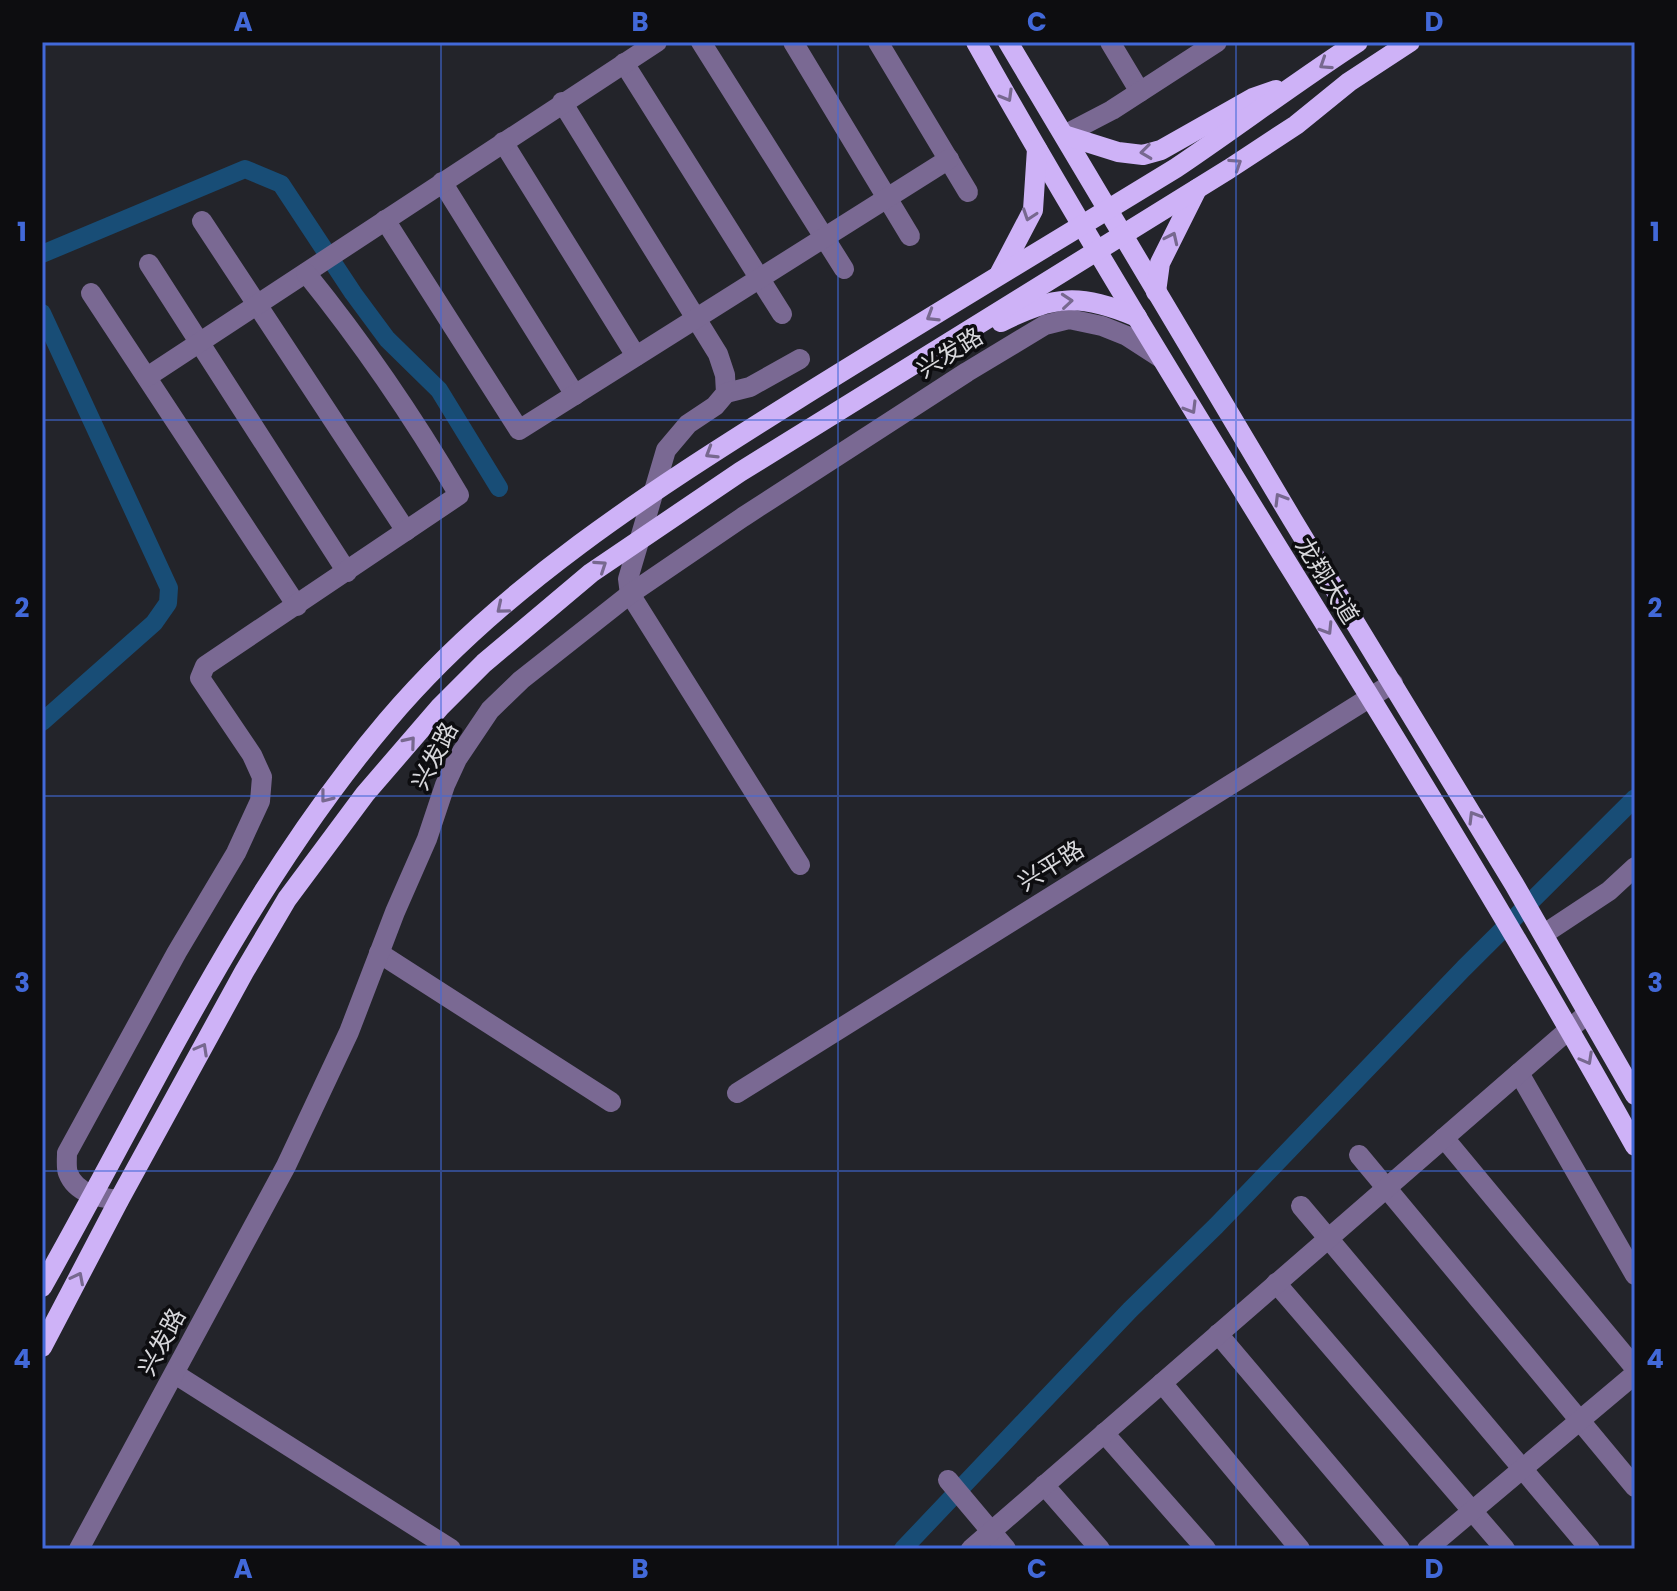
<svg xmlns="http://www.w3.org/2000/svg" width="1677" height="1591" font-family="Poppins,'Noto Sans SC',sans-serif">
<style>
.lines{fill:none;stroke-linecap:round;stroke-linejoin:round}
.canal{stroke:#184d76;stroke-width:18}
.minor{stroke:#7a6993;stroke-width:20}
.major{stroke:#ceb2f7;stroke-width:20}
.oneway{stroke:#77688f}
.grid{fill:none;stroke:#4269d9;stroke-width:2;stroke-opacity:0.55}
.labels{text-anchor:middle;stroke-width:7;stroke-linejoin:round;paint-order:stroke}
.street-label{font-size:24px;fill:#d7d7db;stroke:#0d0d10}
.neatline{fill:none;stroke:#4269d9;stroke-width:3}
.grid-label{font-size:26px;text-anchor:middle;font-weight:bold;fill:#4269d9}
</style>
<rect width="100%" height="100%" fill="#23242a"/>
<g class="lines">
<g class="canal">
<path d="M42,254L245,169L281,184L353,293L387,339L439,390L499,488"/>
<path d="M42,313L169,588L168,603L154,623L42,722"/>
<path d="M903,1549L1130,1310L1216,1226L1464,968L1635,798"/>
</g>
<g class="minor">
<path d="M701,42L844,269"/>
<path d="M793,42L910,236"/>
<path d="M878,42L968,192"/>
<path d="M1110,42L1140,92"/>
<path d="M624,63L782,314"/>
<path d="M562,102L718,354L725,375L726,393L715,406L688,424L666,450L628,579L630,594L800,865"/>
<path d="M1064,135L1112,110L1217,42"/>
<path d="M503,142L636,356"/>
<path d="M442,182L575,395"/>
<path d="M385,220L519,430L949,159"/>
<path d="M202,221L406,531"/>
<path d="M149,264L347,572"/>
<path d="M91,293L297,606"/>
<path d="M147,377L657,42"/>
<path d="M726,393L750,387L800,359"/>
<path d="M1544,934L1609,891L1635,867"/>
<path d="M379,953L611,1102"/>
<path d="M1519,1073L1635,1275"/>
<path d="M737,1093L1393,683"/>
<path d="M1444,1138L1635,1368"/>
<path d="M1359,1155L1635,1487"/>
<path d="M119,1200C100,1198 76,1194 68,1173C66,1168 67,1158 67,1153L177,952L236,853L260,801L262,777L252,755L200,678L205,666L459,495C412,415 365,346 306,273"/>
<path d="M1301,1206L1590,1549"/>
<path d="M1276,1283L1505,1549"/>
<path d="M1218,1334L1400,1549"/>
<path d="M175,1374L451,1549"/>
<path d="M1162,1383L1300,1549"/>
<path d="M1104,1433L1206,1549"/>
<path d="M948,1480L1006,1549"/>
<path d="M1044,1485L1100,1549"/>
<path d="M79,1549L286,1166L349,1032L395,912L427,839L445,785L457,759L490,710L521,680L630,594L743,517L967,372L1045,325L1069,319L1102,326L1127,336L1161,358"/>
<path d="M971,1549L1588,1013"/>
<path d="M1427,1549L1635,1374"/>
</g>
<g class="major">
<path d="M976,42C1186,416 1427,771 1635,1146"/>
<path d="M1008,42L1292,519L1514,884L1635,1095"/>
<path d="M1064,135L1118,152L1143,155L1161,150L1253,98L1276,90"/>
<path d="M1000,273L1033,210L1037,149"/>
<path d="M1156,292L1160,263L1197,189"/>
<path d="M1001,322C1055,295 1080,293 1137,317"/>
<path d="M42,1287C151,1095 243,891 387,721C500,587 650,492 798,399C923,321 1050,245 1176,168C1237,127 1296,82 1358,42"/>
<path d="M42,1347L119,1200L244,972L287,899L365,794L440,707L484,663L591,573L740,472L1229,169L1296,125L1349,82L1410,42"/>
</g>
</g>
<defs><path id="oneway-chevron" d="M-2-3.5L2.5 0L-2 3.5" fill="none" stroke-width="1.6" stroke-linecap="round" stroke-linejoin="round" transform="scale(2)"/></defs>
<g class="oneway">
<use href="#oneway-chevron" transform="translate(1325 64) rotate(147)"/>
<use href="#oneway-chevron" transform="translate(1007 96) rotate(60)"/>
<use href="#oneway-chevron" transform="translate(1146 152) rotate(173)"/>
<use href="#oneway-chevron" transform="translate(1236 164) rotate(-33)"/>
<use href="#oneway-chevron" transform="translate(1029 215) rotate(109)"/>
<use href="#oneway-chevron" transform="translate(1172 238) rotate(-65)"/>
<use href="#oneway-chevron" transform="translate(1067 301) rotate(-5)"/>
<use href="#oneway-chevron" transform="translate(932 316) rotate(148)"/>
<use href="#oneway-chevron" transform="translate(1191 408) rotate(59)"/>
<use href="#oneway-chevron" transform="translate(711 453) rotate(148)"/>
<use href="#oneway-chevron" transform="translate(1280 499) rotate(-121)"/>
<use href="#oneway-chevron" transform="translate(601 566) rotate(-34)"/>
<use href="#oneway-chevron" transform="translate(502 608) rotate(140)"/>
<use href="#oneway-chevron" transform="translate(1327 629) rotate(58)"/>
<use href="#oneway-chevron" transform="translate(410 742) rotate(-50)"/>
<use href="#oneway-chevron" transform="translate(326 797) rotate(128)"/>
<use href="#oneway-chevron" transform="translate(1474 817) rotate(-121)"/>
<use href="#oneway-chevron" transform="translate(202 1049) rotate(-61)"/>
<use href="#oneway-chevron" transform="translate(1587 1059) rotate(61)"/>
<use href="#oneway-chevron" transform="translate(78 1278) rotate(-63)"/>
</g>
<path class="grid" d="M441,42V1549M838,42V1549M1236,42V1549M42,420H1635M42,796H1635M42,1171H1635"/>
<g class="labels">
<g class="street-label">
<text transform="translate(950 353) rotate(-32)" y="8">兴发路</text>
<text transform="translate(1327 581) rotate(58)" y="8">龙翔大道</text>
<text transform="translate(435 756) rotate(-63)" y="8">兴发路</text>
<text transform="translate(1051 866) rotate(-32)" y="8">兴平路</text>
<text transform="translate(162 1342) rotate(-62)" y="8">兴发路</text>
</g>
</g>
<rect width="1677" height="1591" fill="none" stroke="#0d0d10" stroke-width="88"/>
<rect x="44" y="44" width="1589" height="1503" class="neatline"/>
<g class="grid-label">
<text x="243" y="31">A</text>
<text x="640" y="31">B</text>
<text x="1037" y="31">C</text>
<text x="1434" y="31">D</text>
<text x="22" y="241">1</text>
<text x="1655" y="241">1</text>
<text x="22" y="617">2</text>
<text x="1655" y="617">2</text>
<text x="22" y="992">3</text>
<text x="1655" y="992">3</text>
<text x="22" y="1368">4</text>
<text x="1655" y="1368">4</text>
<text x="243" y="1578">A</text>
<text x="640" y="1578">B</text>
<text x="1037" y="1578">C</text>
<text x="1434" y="1578">D</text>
</g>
</svg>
